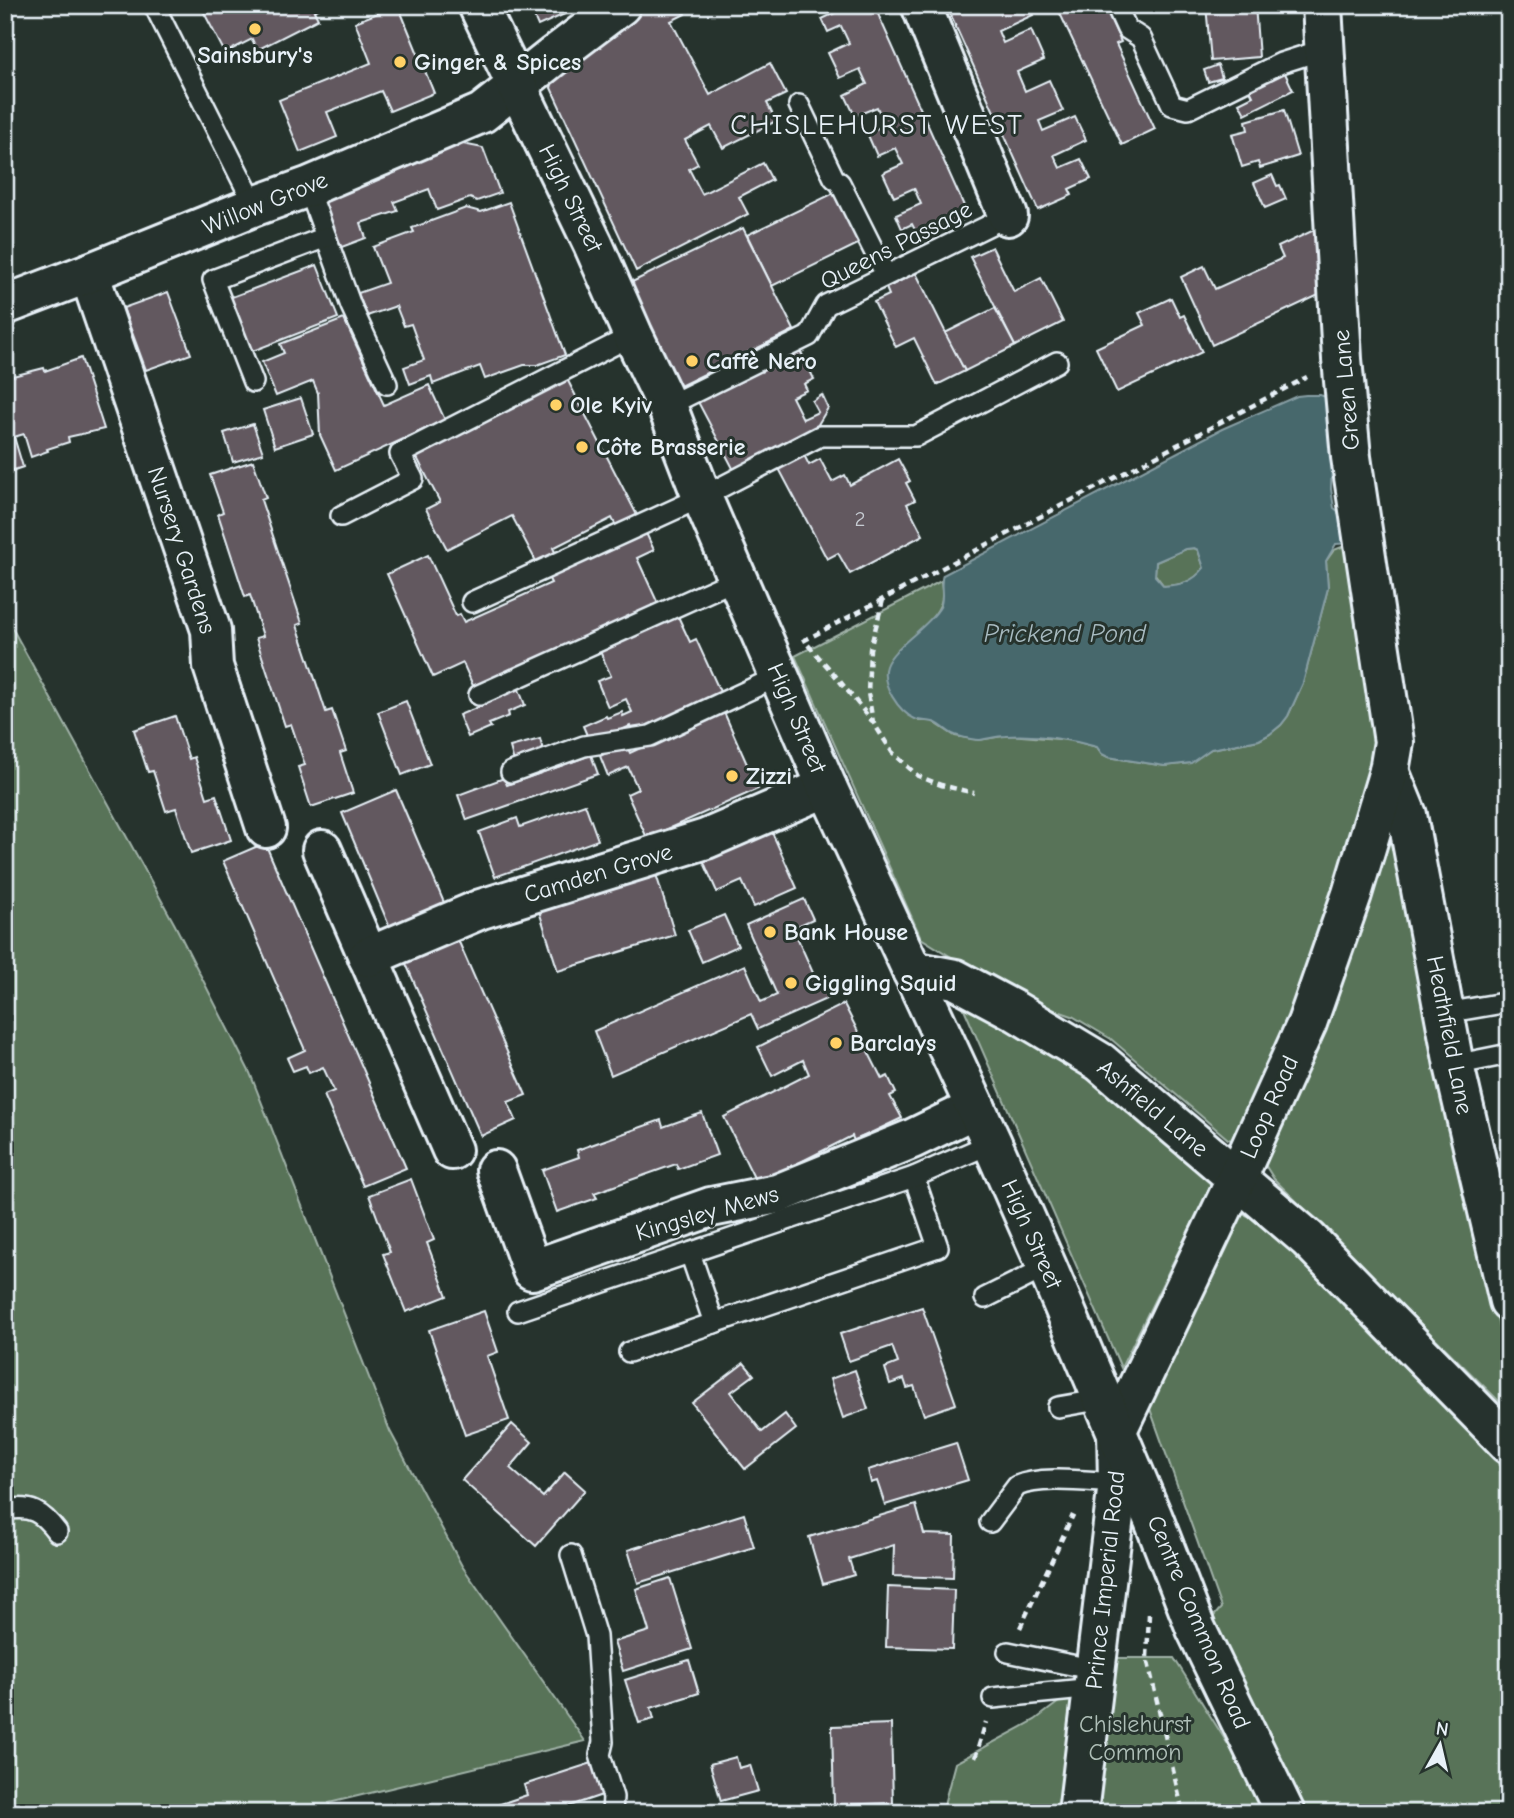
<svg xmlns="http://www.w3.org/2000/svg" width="1514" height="1818" font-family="'Comic Neue',sans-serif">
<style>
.green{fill:#597359;stroke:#a0b2a8;stroke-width:2}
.water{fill:#46676c;stroke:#879ea4;stroke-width:2;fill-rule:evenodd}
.building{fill:#62595f;stroke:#e8f1f8;stroke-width:2}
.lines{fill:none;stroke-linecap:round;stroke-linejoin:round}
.service-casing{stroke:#e8f1f8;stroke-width:24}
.minor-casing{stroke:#e8f1f8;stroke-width:44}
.tertiary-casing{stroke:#e8f1f8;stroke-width:44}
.secondary-casing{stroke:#e8f1f8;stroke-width:44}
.primary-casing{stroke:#e8f1f8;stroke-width:44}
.path{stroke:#e8f1f8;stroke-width:4.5;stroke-dasharray:7 5;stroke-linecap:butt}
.service{stroke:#26332d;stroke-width:19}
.minor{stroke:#26332d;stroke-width:38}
.tertiary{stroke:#26332d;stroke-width:38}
.secondary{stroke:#26332d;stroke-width:38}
.primary{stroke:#26332d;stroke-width:38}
.poi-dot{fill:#ffd166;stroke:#26332d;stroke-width:2.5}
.labels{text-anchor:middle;stroke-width:6;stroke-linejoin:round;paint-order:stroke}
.number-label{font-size:21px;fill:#c6cbd2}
.poi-label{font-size:24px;font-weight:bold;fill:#e8f1f8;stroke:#26332d;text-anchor:start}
.street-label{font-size:24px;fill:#e8f1f8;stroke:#26332d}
.park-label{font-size:24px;fill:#afbfb8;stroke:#26332d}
.water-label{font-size:26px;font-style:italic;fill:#a7bac0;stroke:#26332d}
.quarter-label{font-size:28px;letter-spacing:2px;fill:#e8f1f8;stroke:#26332d}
</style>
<rect width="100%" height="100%" fill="#26332d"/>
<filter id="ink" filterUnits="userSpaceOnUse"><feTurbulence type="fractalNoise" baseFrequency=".0143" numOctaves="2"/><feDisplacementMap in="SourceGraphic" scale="14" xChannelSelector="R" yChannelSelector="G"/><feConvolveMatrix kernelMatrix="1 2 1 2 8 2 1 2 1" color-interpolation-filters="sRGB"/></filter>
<g filter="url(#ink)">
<g class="green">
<path d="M1344,546L1353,551L1378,732L1372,781L1287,1025L1234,1141L1228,1139L1111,1039L1072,1016L1049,1008L1012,987L977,973L921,938L795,656L941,581C941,586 943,592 942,597C941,616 909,640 896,651L919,721H932L955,736L979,740L1009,735L1071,740L1097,747L1102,754L1108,757L1165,766L1190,763L1211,749L1259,740L1270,734L1281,725L1288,716L1303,683L1328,588L1326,561L1334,550Z"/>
<path d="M1194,548L1198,550L1204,568C1193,582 1181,585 1164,586L1155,574L1156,562L1186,549Z"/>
<path d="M5,615L175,925L250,1073L390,1431L462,1566L585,1741L329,1803L331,1813H5Z"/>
<path d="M1394,825L1509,1375V1411L1274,1179L1265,1165L1333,997L1384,843Z"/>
<path d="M962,1004L1099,1076L1214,1179L1121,1368Z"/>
<path d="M1240,1214L1259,1218L1459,1414L1509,1475V1813H1295L1201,1631L1221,1608L1149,1406Z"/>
<path d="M1117,1658H1174L1271,1813H946L943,1808L955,1763L1035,1720Z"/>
</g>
<path class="water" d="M1306,395H1320L1329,398L1334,414L1331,489L1334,508L1348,519L1353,543L1336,544L1326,561L1328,588L1303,683L1288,716L1281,725L1270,734L1259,740L1211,749L1191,763L1165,766L1108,757L1102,754L1097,747C1068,739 1036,734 1006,736C997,736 988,739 980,740C973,740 965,738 958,736C948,734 945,727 936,723C929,720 922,722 915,719C899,712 880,684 886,666C893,646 928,628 940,607C945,597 939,585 943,575L1222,429L1297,396ZM1194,548L1198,550L1204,568C1193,582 1181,585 1164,586L1155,576L1156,562L1186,549Z"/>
<g class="building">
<path d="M200,5H326L314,11L318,19L257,50L252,39L225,53Z"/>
<path d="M398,5L434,93L390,111L381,91L327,112L337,137L300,152L279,100L371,63L355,22Z"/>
<path d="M529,5H585L538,26Z"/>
<path d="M641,5H681L685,14L671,21L710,95L770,63L786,94L767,103L776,121L723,148L711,126L685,140L698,164L689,169L702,194L763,163L772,180L739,197L748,214L636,271L551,88L557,66Z"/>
<path d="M837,5H874L969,217L934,233L932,228L917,234L912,224L902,229L896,215L921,204L914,188L894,197L883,173L903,164L895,148L877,156L867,133L885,125L877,107L855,116L845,95L867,84L860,69L840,78L828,53L849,43L841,26L828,32L822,19L837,12L834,6Z"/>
<path d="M946,5H987L989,10L1000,5H1028L1033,15L998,31L1003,43L1031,30L1044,60L1017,72L1025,91L1049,80L1063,111L1039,121L1043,131L1075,117L1086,140L1054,155L1060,168L1081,159L1091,179L1069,189L1072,195L1038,210Z"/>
<path d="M1056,5H1104L1121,42L1116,44L1155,129L1122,145Z"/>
<path d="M1206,5H1255L1259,57L1211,61Z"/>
<path d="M1218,65L1222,78L1208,82L1204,70Z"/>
<path d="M1283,69L1293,90L1245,114L1239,103L1253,96L1248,86Z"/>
<path d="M1284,110L1298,156L1260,168L1258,162L1242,167L1232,134L1248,130L1246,121Z"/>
<path d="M451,143L457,147L463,144L483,148L500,193L477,201L470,198L437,210L429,189L394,202L398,211L361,223L366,238L339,248L318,190Z"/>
<path d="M1272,175L1277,186L1280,185L1286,199L1265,208L1254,183Z"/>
<path d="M836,192L860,243L772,286L747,235Z"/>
<path d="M509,202L565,355L537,365H524L485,379L480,366L433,384L431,376L410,384L404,367L424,360L411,324L404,326L396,306L367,316L358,293L387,283L373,247L414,232L412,228L466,208L481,212Z"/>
<path d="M743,228L794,330L680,386L630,283Z"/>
<path d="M1314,230L1330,265V276L1318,282L1323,293L1212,345L1181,277L1204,266L1215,289L1283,258L1278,247Z"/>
<path d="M992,247L1014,292L1041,278L1063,322L1015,346L970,257Z"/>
<path d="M317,265L338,318L250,352L229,298Z"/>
<path d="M916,273L965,371L937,385L914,338L896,347L874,302L889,295L886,288Z"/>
<path d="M168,292L191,354L146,370L123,308Z"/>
<path d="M1171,298L1180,317L1184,315L1202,352L1117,392L1096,348L1145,325L1139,313Z"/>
<path d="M995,308L1015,346L965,371L945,333Z"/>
<path d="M344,319L384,405L429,385L445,420L336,470L320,435L318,393L313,381L276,396L262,362L284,353L280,344Z"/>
<path d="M798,346L814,379L804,384L807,390L792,397L803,419L818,412L812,401L822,395L828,408L811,436L736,474L697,400Z"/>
<path d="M81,358L104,429L68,437L69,442L47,449L48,451L31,457L24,434L14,437L23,467L5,473V400L11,398L5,378L44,368L45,371Z"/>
<path d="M566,377L637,515L616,526L612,518L553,548L558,558L539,567L512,516L447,549L426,509L440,502L415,454Z"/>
<path d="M301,398L313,434L275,447L263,410Z"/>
<path d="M253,424L263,453L233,462L224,433Z"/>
<path d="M801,449L809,465L820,459L832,482L845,475L850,485L898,459L910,481L906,483L915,500L907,504L923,535L850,574L838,553L827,559L776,463Z"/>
<path d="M253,461L266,498L261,500L302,623L297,625L326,712L332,710L346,751L340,753L353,793L311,807L298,767L305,765L291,724L285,726L256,638L263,636L250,595L245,597L218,514L223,512L210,475Z"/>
<path d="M645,531L654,550L637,558L660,608L474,688L463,663L433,677L387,574L428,555L456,616L460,614L464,622L551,583L547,575Z"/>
<path d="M676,612L690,642L696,639L722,696L646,730L633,733L630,726L612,734L611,731L589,740L583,726L606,716L607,718L622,712L623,716L632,712L626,699L608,707L597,681L611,676L598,647Z"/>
<path d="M518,687L525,705L508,712L509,716L489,724L491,727L468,737L459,715L481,706L479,703Z"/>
<path d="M406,701L430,764L402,775L378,712Z"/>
<path d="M723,710L758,789L647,838L627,794L638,789L628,767L608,776L600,756L626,744L630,753Z"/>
<path d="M175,716L189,759L194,757L207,798L216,795L231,840L191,853L176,808L166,811L153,771L148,772L134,730Z"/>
<path d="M540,739L544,754L514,762L510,747Z"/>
<path d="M591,755L598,774L467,820L458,795L504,778L507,785Z"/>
<path d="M396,790L445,905L390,928L342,813Z"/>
<path d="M585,804L598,840L495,877L479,832L517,818L520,827Z"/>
<path d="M766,819L797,888L754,907L742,881L717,892L698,849Z"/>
<path d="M265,843L406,1168L363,1186L324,1095L334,1091L323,1067L309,1073L306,1066L293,1071L287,1058L305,1050L223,861Z"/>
<path d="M655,871L675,935L558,971L538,908Z"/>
<path d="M804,899L813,919L793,928L817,982L825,978L833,996L758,1029L751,1014L611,1075L594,1031L745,965L761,1002L777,995L746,925Z"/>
<path d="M724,915L738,946L702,962L688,930Z"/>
<path d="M455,933L526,1095L508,1102L516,1120L481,1136L400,950Z"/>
<path d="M844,1004L882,1079L888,1076L896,1093L890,1096L902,1118L854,1141L852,1136L757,1184L724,1117L809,1074L803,1060L772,1076L758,1047Z"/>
<path d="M702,1113L717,1155L678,1169L676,1164L594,1193L597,1198L557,1212L542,1170L579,1157L577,1150L661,1120L663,1127Z"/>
<path d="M411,1179L434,1240L427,1243L447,1296L406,1312L383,1254L390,1252L369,1195Z"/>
<path d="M922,1307L956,1404L924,1415L914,1386L907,1388L904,1379L890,1384L885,1368L898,1363L892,1346L849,1361L840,1334Z"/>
<path d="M484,1311L498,1352L487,1356L509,1420L465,1435L429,1330Z"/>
<path d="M744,1363L754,1375L731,1392L762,1432L785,1414L796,1429L745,1469L692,1403Z"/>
<path d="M855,1370L868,1409L843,1418L830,1379Z"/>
<path d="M512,1424L532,1442L510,1468L543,1497L565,1472L585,1490L536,1546L462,1480Z"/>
<path d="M956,1443L968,1480L885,1505L877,1481L871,1483L868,1470Z"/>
<path d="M916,1505L924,1534L954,1535L953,1578L893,1576L894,1545L849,1559L854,1575L823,1584L809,1537Z"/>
<path d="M744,1514L754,1547L638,1583L628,1550Z"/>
<path d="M670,1578L692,1649L623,1671L614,1642L649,1631L636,1589Z"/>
<path d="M888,1587L954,1590L952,1649L886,1647Z"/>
<path d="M689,1660L699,1693L651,1708L654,1719L639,1723L625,1680Z"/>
<path d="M891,1724L893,1803L834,1805L832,1726Z"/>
<path d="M736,1757L739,1768L750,1765L758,1791L721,1801L710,1764Z"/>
<path d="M592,1763L602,1795L549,1813H474L527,1795L524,1785Z"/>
</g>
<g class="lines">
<defs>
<g id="service">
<path d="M154,5L255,206"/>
<path d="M1116,5L1127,29L1141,38L1172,105L1188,109L1281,63L1325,49"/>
<path d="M799,105L834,178L840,183L886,275"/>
<path d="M308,187L351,306L387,384"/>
<path d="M253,382L213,280L326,237"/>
<path d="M667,406L809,336L826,305L1008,216"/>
<path d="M341,516L413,479L400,454L633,335"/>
<path d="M472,602L702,497L820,436H916L1057,362"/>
<path d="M479,695L737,579"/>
<path d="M511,772L584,746L650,736L779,676"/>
<path d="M1445,1013L1509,1002"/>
<path d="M1454,1065L1509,1054"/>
<path d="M690,1253L714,1323L938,1247L914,1177"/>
<path d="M985,1298L1047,1267"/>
<path d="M518,1311L914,1177L992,1143"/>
<path d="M629,1352L714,1323"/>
<path d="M1058,1407L1104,1399"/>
<path d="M5,1510C31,1505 42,1512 57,1532"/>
<path d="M990,1522L1017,1486C1042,1475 1090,1482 1118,1483"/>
<path d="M571,1555L596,1636L603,1742L600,1755L613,1797L612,1813"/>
<path d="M1008,1652L1096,1670"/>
<path d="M993,1698L1094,1688"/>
</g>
<g id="minor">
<path d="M921,5L1008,216"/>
<path d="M89,273L211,630L213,666L266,828"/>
<path d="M322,850L452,1150"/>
<path d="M368,957L481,909L706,839L827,787"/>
<path d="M496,1170L532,1270L711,1207L777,1194L912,1139L976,1108"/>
</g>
<g id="tertiary">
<path d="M5,305L89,273L255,206L308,187L482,113L555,55L621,5"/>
<path d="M1389,771L1407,815L1454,1065L1509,1301"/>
<path d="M912,971L955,979L1015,1011L1100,1062L1308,1239L1509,1444"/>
</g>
<path id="secondary" d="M1078,1813L1118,1483L1117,1430L1237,1178L1307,1023L1352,894L1389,771L1394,742L1351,457L1342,359L1322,5"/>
<path id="primary" d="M478,5L593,244L633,335L667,406L702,497L827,787L992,1143L1047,1267L1153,1518L1196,1629L1285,1813"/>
</defs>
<use href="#service" class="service-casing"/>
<use href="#minor" class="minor-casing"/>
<use href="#tertiary" class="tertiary-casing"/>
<use href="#secondary" class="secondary-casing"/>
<use href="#primary" class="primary-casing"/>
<g class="path">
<path d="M883,600L870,649L868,693L873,722L892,752L918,776L941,785L974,793"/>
<path d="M803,641L1307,377"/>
<path d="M808,645L834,674L872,721"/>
<path d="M1149,1614L1147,1658L1183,1813"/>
<path d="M1020,1628L1073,1515"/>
<path d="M975,1758L986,1722"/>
</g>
<use href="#service" class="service"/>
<use href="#minor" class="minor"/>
<use href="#tertiary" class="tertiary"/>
<use href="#secondary" class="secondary"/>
<use href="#primary" class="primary"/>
</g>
</g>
<g class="poi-dot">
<circle cx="255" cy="29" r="7"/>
<circle cx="400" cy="62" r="7"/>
<circle cx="692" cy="361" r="7"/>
<circle cx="556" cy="405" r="7"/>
<circle cx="582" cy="447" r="7"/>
<circle cx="732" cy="776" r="7"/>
<circle cx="770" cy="932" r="7"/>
<circle cx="791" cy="983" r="7"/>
<circle cx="836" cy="1043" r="7"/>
</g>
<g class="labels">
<g class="number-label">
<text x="860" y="526">2</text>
</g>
<g class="poi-label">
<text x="255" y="63" text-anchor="middle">Sainsbury's</text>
<text x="414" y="70">Ginger &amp; Spices</text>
<text x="706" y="369">Caffè Nero</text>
<text x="570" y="413">Ole Kyiv</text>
<text x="596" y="455">Côte Brasserie</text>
<text x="746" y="784">Zizzi</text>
<text x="784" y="940">Bank House</text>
<text x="805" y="991">Giggling Squid</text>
<text x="850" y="1051">Barclays</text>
</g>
<g class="street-label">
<text transform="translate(571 198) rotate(64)" y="8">High Street</text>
<text transform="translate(265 203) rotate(-22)" y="8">Willow Grove</text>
<text transform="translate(896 245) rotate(-27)" y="8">Queens Passage</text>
<text transform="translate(1346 390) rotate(-95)" y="8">Green Lane</text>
<text transform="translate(182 550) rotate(72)" y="8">Nursery Gardens</text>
<text transform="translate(797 718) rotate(67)" y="8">High Street</text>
<text transform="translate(598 873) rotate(-17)" y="8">Camden Grove</text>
<text transform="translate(1450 1035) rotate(79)" y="8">Heathfield Lane</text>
<text transform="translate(1269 1107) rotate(-66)" y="8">Loop Road</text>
<text transform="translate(1153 1108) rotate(40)" y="8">Ashfield Lane</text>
<text transform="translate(707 1213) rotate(-16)" y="8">Kingsley Mews</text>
<text transform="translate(1032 1234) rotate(66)" y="8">High Street</text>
<text transform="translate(1105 1580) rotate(-84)" y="8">Prince Imperial Road</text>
<text transform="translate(1199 1622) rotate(67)" y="8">Centre Common Road</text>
</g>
<g class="park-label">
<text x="1135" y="1732">Chislehurst<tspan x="1135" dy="28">Common</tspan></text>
</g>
<g class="water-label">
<text x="1065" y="642">Prickend Pond</text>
</g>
<g class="quarter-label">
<text x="877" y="134">CHISLEHURST WEST</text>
</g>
</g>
<rect width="1514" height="1818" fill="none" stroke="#26332d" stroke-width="28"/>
<rect x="14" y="14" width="1486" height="1790" fill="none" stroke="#e8f1f8" stroke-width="2.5" filter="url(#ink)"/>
<g transform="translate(1440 1745) rotate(8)" stroke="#26332d" stroke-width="5" paint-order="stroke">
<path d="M0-5L12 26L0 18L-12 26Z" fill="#e8f1f8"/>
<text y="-10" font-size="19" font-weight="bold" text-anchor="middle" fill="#e8f1f8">N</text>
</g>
</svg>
